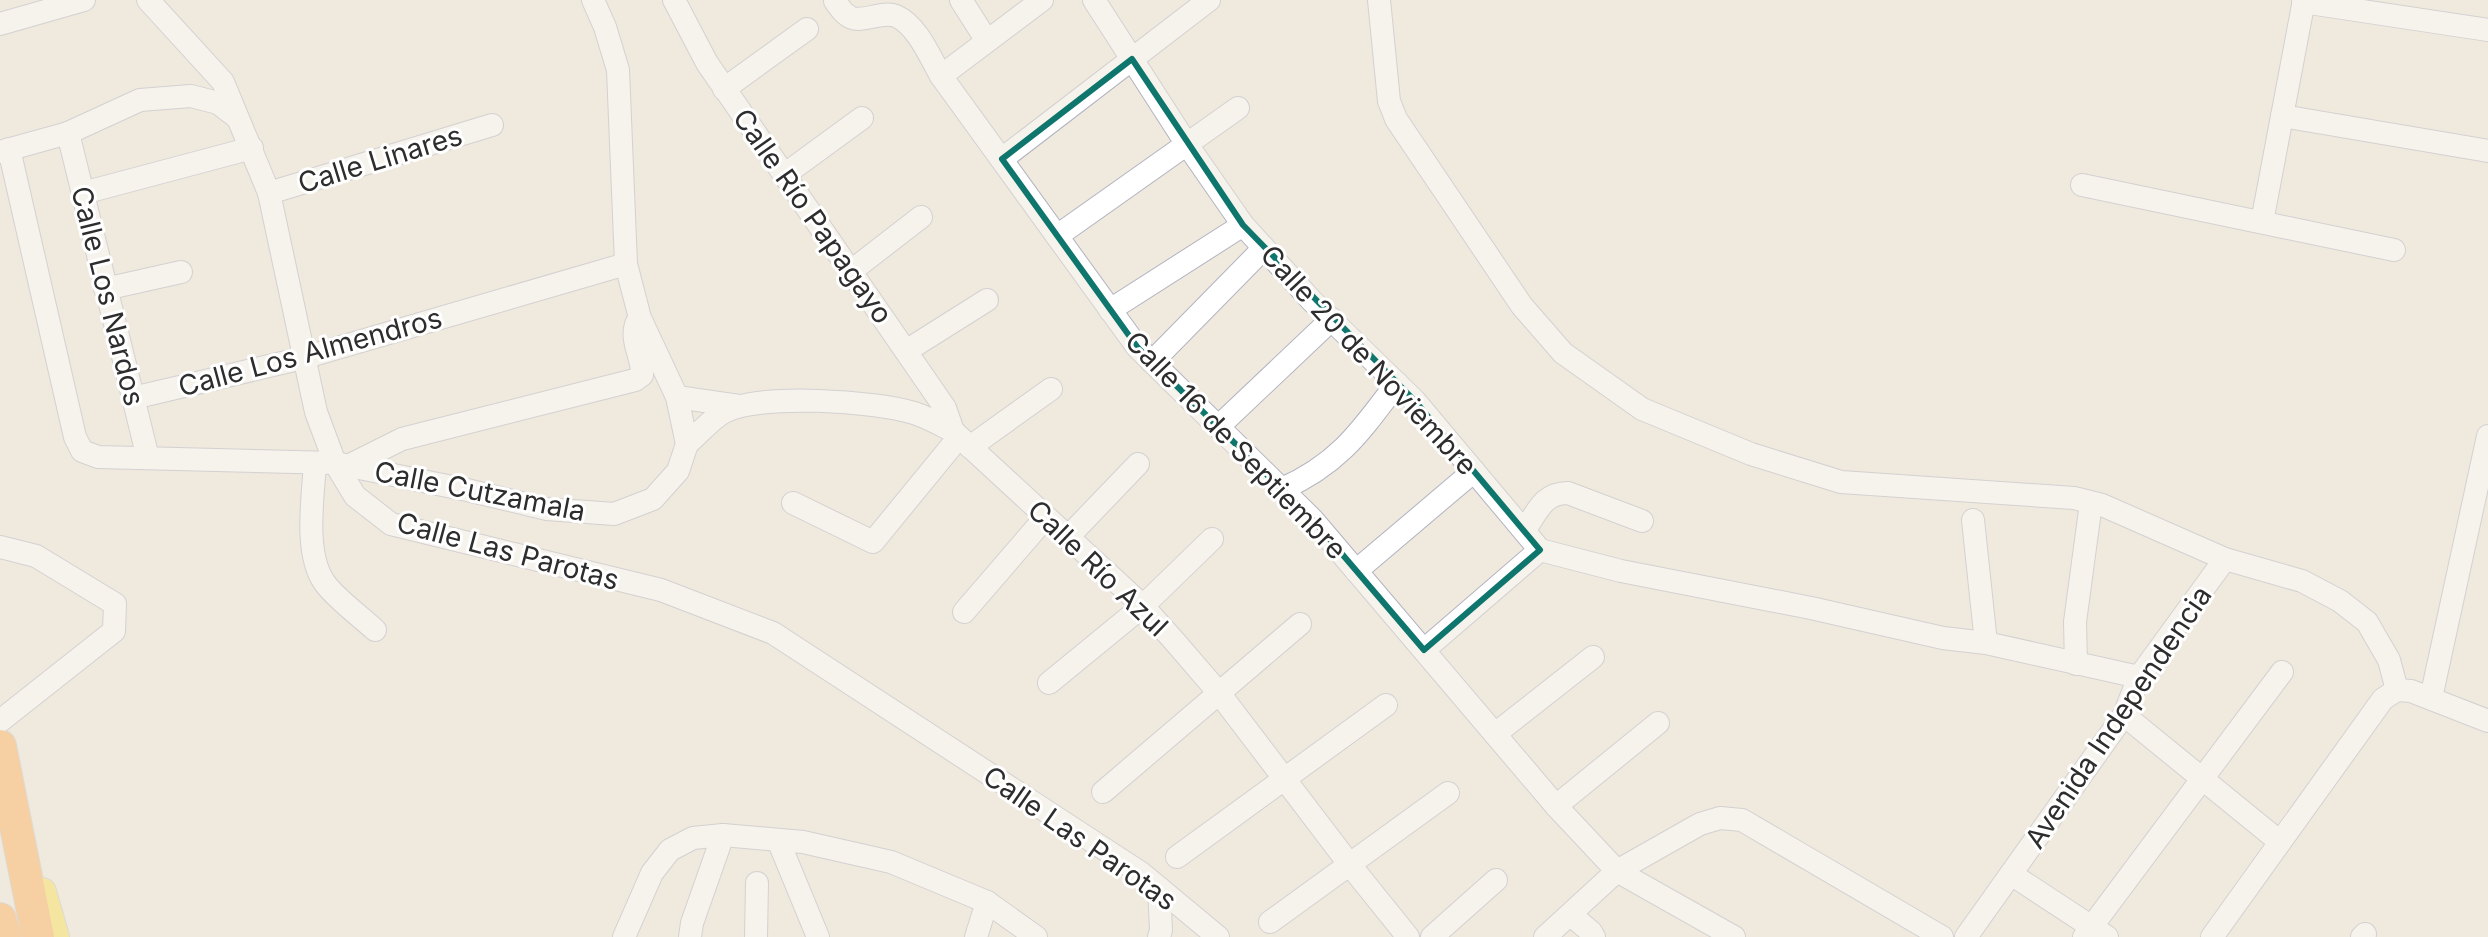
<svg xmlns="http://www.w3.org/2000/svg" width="2488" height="937" font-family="Inter,sans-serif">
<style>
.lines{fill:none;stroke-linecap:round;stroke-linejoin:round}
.minor-casing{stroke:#b2b3c1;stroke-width:24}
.major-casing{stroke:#c8c8c8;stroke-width:30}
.highway-casing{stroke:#c8c8c8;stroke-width:34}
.minor{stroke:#fff;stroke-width:22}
.major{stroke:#fae358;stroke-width:28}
.highway{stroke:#ffb059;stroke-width:32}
.marked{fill:none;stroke:#0f766e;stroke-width:6;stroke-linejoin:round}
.labels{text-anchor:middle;stroke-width:6;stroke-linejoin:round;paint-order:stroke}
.street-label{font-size:28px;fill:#2d2d2d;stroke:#fff}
</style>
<rect width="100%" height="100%" fill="#efe9de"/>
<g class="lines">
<defs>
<g id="minor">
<path d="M148,0L223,82L269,193L316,412L335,463L355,496L391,524L661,590L773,633L1141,873L1218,937"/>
<path d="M593,0L605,27L618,70L626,264L640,318L677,397L687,444"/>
<path d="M674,0L707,63L945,408L953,431"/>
<path d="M961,0L987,41"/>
<path d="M1094,0L1186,143L1243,225L1312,301L1415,401L1540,550L1621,571L1811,608L1943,638L1986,643L2139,677"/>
<path d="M1379,0L1389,101L1396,119L1522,306L1563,353L1642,409L1751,454L1841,482L2074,498L2102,505L2225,559L2302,581L2340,601L2367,622L2389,660L2397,690"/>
<path d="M835,1C838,5 842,12 847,15C859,26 880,10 896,16C917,25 930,57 941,76L1138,348L1313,520L1556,806L1617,871L1734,937"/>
<path d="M2303,2L2488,30"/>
<path d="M0,24L84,0"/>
<path d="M941,76L1042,0"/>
<path d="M724,89L807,29"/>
<path d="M2282,116L2488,151"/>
<path d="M68,133L148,458"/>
<path d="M9,149L75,437L82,451L98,457L335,463L467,490L547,509L614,514L653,499L678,471L687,444"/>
<path d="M0,152L68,133L140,100L191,96L218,103L235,116"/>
<path d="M1002,159L1209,0"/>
<path d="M784,175L862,118"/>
<path d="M2082,185L2394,250"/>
<path d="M83,193L252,148"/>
<path d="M269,193L492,125"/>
<path d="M2262,222L2304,0"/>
<path d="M1057,236L1238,108"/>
<path d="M850,272L921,217"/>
<path d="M105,289L181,272"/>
<path d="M1110,310L1243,225"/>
<path d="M906,351L987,300"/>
<path d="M1152,362L1264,248"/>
<path d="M677,397L739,406"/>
<path d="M133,398L303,358L626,264"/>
<path d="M1218,427L1332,319"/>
<path d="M687,444C699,434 711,419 724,412C759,393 876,401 914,413C927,417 941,425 953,431L1143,606L1176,643L1219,693L1350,865L1408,937"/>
<path d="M970,447L1051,389"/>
<path d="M315,463C313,498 304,552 324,582C335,598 360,616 375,630"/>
<path d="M348,466L402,439L635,380L642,375C643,357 629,340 637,322"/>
<path d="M1282,489C1339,464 1361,431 1397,383"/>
<path d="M793,503L873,542L959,437"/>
<path d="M1973,520L1986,643"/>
<path d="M1525,530C1537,512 1543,493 1568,493L1642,521"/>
<path d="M1067,538L1138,464"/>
<path d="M0,547L36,556L115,604L114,631L0,721"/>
<path d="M1356,571L1474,471"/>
<path d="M964,612L1045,518"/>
<path d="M1424,650L1540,550"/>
<path d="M2076,664L2075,622L2091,503"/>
<path d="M1049,683L1143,606L1212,539"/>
<path d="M2397,690L2411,691L2488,721"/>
<path d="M2431,698L2488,436"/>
<path d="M2124,715L2280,842"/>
<path d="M1495,734L1593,657"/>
<path d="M1103,792L1300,624"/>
<path d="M1556,806L1658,723"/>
<path d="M778,840L818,937"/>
<path d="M1177,857L1386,705"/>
<path d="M2011,874L2107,937"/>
<path d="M1571,915L1591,932L1594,937"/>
<path d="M1270,922L1448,793"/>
<path d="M624,937L652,873L670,850L693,838L723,835L803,842L891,862L987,902L1036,937"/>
<path d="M690,937L692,923L723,835"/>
<path d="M756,937L757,883"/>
<path d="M976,937L987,902"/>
<path d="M1159,937L1161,930L1159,888"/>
<path d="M1432,937L1496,880"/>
<path d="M1545,937L1617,871L1700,824L1720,818L1742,820L1942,937"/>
<path d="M1966,937L2124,715L2139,677L2225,559"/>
<path d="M2084,937L2282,672"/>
<path d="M2212,937L2383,699L2397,690"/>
<path d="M2362,937L2365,934"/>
</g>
<path id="major" d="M42,892L55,937"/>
<g id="highway">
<path d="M0,746L38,937"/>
<path d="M0,919L5,937"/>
</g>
</defs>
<use href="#minor" class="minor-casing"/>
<use href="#major" class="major-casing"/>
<use href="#highway" class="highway-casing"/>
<use href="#minor" class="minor"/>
<use href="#major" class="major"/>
<use href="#highway" class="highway"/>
</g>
<path d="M0 0H2488V937H0ZM1132,59L1243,225L1415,401L1540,550L1424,650L1313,520L1138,348L1002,159Z" fill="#efe9de" fill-opacity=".55" fill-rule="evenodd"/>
<path class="marked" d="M1132,59L1243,225L1415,401L1540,550L1424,650L1313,520L1138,348L1002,159Z"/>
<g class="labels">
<g class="street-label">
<text transform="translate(380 159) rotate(-17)" y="10">Calle Linares</text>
<text transform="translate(813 216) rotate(55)" y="10">Calle Río Papagayo</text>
<text transform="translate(108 296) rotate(76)" y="10">Calle Los Nardos</text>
<text transform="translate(310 352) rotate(-15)" y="10">Calle Los Almendros</text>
<text transform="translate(1369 360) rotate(47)" y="10">Calle 20 de Noviembre</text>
<text transform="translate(1236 445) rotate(46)" y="10">Calle 16 de Septiembre</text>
<text transform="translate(480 491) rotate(11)" y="10">Calle Cutzamala</text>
<text transform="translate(508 551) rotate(15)" y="10">Calle Las Parotas</text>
<text transform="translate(1098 568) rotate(44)" y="10">Calle Río Azul</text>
<text transform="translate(2118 717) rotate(-56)" y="10">Avenida Independencia</text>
<text transform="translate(1080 838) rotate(35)" y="10">Calle Las Parotas</text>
</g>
</g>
</svg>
